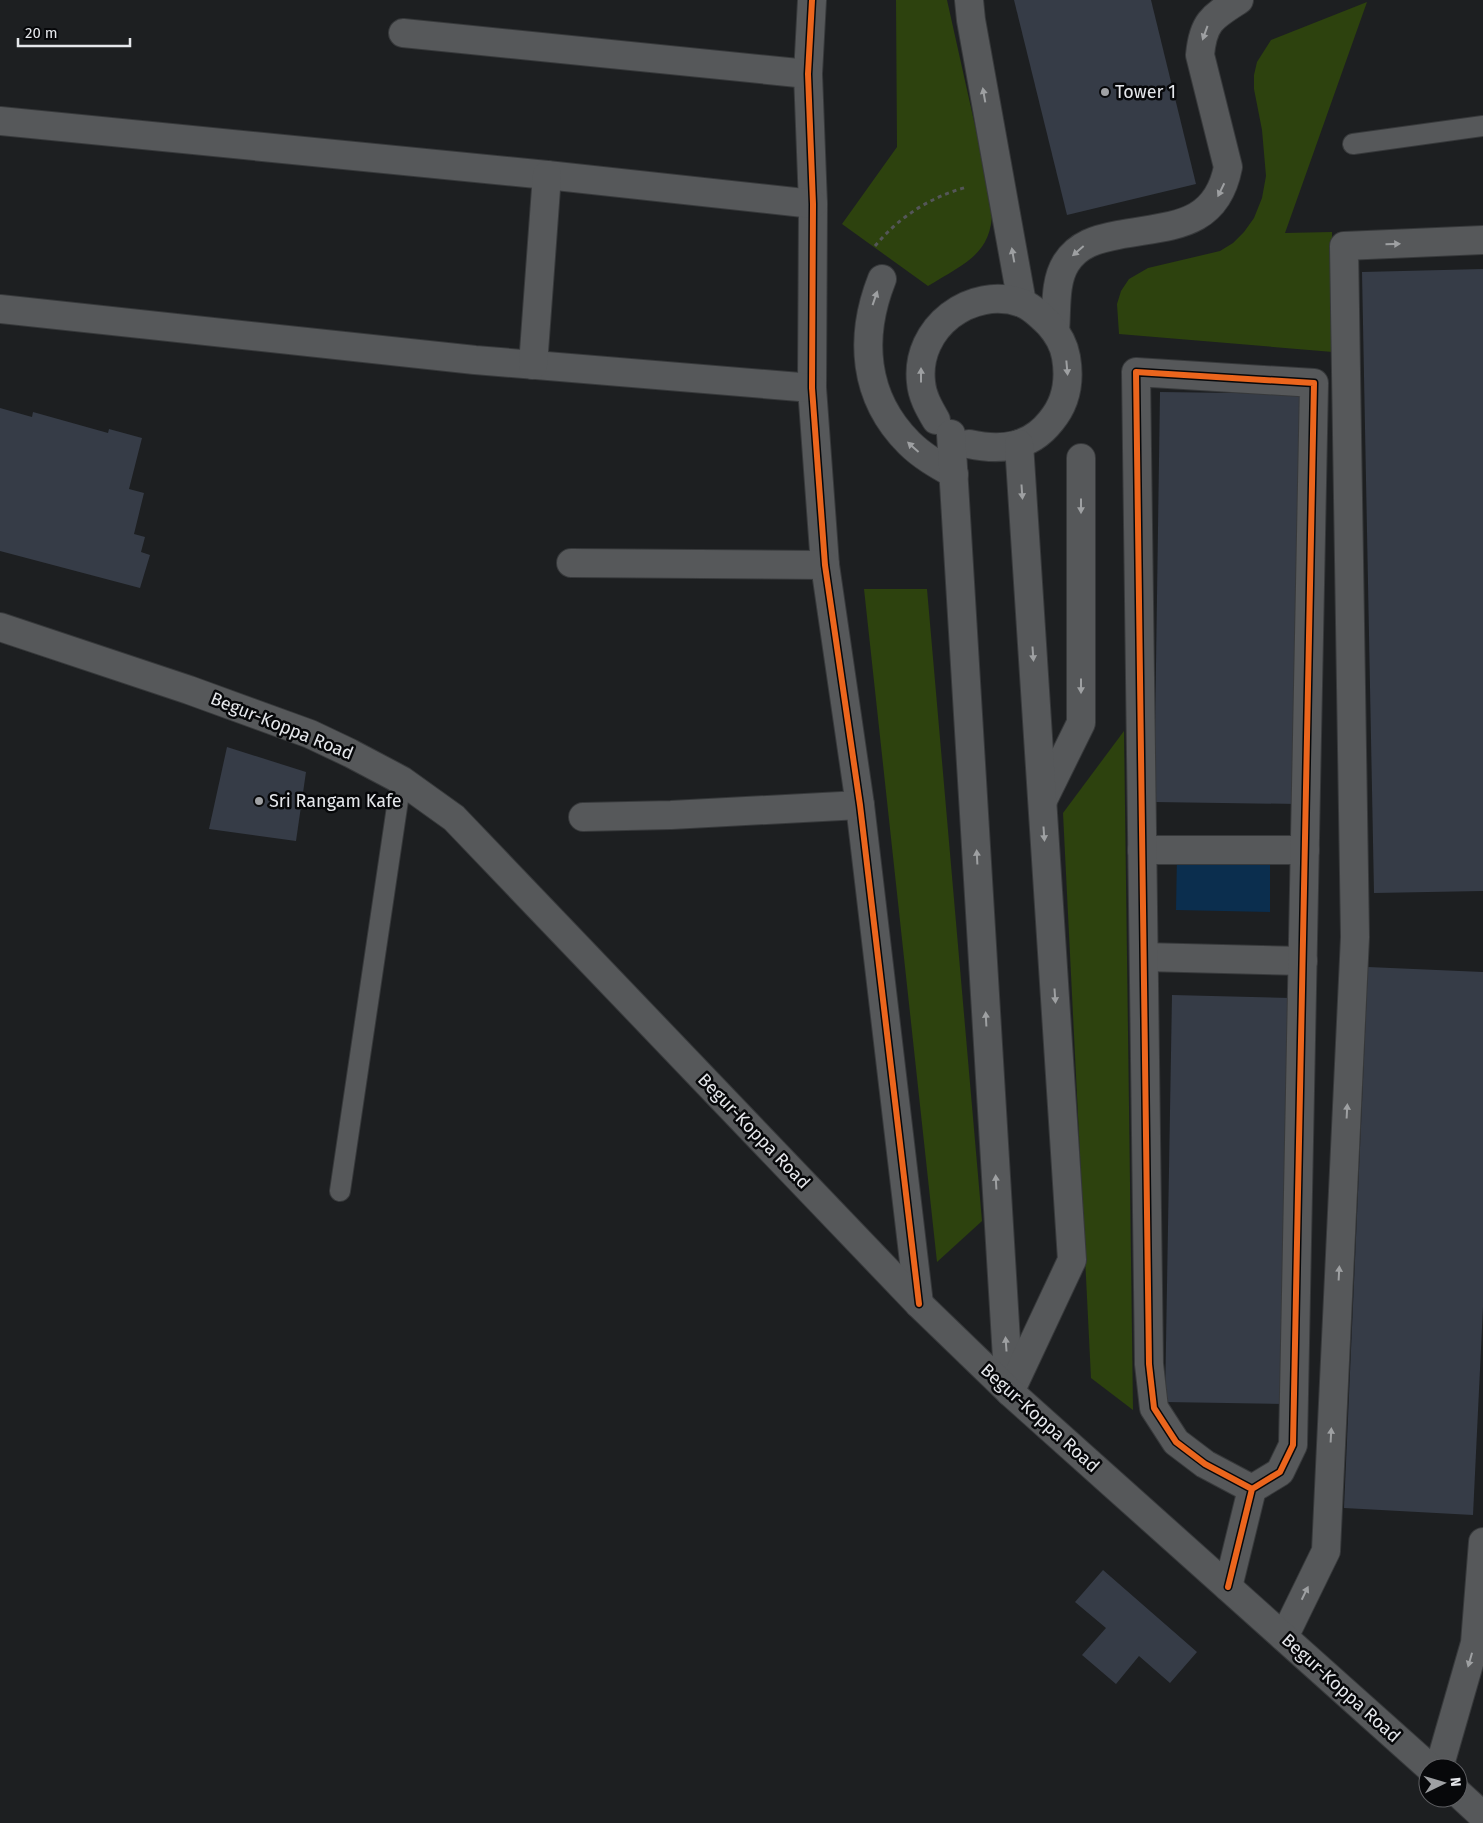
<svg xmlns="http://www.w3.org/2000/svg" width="1483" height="1823" font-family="'Fira Sans',sans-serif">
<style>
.green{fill:#2d420e}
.water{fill:#0b2e4e}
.building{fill:#363c47}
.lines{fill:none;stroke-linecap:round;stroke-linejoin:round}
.lane-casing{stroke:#37393b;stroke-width:22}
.street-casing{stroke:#37393b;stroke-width:30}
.secondary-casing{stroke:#37393b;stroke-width:30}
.path{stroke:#545658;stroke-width:3;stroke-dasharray:4 4;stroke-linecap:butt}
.lane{stroke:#56585a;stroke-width:20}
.street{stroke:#56585a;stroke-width:28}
.secondary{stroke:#56585a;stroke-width:28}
.cycleway-casing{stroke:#07080a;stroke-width:9}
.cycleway{stroke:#eb651d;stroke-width:6}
.oneway{fill:#9ea0a2}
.poi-dot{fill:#9fa1a4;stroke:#07080a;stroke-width:2}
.labels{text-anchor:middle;stroke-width:5;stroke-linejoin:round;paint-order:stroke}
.poi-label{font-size:18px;fill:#e5e7eb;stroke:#07080a;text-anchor:start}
.street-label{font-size:18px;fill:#e5e7eb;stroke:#07080a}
</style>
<rect width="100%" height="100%" fill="#1d1f21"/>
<g class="green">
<path d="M896,0H947L992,202C995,253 967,262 928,286L842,224L897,147Z"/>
<path d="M1367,2L1285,233L1332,232L1333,352L1119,334L1117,304L1121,291L1129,279L1148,268L1220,251L1233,243L1244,232L1254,218L1262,198L1266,176L1262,130L1254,89V75L1257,62L1271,40Z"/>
<path d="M864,589H927L982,1221L937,1262Z"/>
<path d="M1124,731L1133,1410L1091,1378L1063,813Z"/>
</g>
<path class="water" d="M1177,854L1270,856V912L1176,910Z"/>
<g class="building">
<path d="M1014,0H1151L1196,184L1067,215Z"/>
<path d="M1483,269V891L1374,893L1362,272Z"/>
<path d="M1160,392L1304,394L1298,804L1154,802Z"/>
<path d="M0,408L32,417L33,412L108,433L109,429L142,438L129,489L144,493L134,534L145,537L141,552L150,555L140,588L0,551Z"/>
<path d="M227,747L306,772L296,841L209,829Z"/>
<path d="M1368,967L1483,972V1307L1473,1515L1344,1508Z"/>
<path d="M1172,995L1291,998L1285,1404L1165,1402Z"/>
<path d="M1103,1570L1197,1652L1170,1683L1139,1656L1116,1684L1082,1655L1106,1628L1075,1602Z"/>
</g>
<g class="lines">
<defs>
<g id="lane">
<path d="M1353,144L1483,126"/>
<path d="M340,1191L401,780"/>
</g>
<g id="street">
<path d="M812,0L808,74L813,204L812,388L825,565L860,805L919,1304"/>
<path d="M969,0L971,20L1022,303"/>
<path d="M403,33L808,74"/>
<path d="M0,121L547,175L813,204"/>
<path d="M882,279C859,337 863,397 909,443C922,456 938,465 954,474"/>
<path d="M0,309L475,360L812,388"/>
<path d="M1055,331C1057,310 1054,282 1066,263C1078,244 1097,239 1118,235C1169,225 1216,229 1228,167L1200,55C1203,22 1212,17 1239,0"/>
<path d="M533,365L547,175"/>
<path d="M936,420C929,408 922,396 921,382C915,328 971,285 1022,303C1032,307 1041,316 1049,324C1057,333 1064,345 1066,357C1070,380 1067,402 1051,421C1030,448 1001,451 969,444"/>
<path d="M951,434L1009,1391"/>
<path d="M571,563L825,565"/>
<path d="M1043,800L1081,723V458"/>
<path d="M583,817L671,815L860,805"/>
<path d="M1142,850H1305"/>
<path d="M1144,957L1303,961"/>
<path d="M1010,1392L1072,1260L1019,444"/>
<path d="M1228,1587L1252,1489L1280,1472L1293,1445L1314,383L1136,372L1149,1364L1154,1408L1176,1442L1205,1464L1252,1489"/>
<path d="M1284,1637L1326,1551L1355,937L1344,246L1483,240"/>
<path d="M1439,1768L1475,1643L1483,1542"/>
</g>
<g id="secondary">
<path d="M0,627L189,690L310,734L350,753L401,780L454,818L919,1304L1010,1392L1430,1768"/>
<path d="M1458,1793L1483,1816"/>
</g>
</defs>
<use href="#lane" class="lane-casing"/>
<use href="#street" class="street-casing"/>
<use href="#secondary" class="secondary-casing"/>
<path class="path" d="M875,246C899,217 930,197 967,187"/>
<use href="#lane" class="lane"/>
<use href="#street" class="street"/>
<use href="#secondary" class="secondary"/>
<defs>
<g id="cycleway">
<path d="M812,0L808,74L813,204L812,388L825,565L860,805L919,1304"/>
<path d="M1228,1587L1252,1489L1280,1472L1293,1445L1314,383L1136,372L1149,1364L1154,1408L1176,1442L1205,1464L1252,1489"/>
</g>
</defs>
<use href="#cycleway" class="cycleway-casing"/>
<use href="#cycleway" class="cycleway"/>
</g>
<defs><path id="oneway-solid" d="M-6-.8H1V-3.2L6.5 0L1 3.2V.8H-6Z" transform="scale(1.25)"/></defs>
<g class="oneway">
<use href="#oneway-solid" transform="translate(1205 33) rotate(110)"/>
<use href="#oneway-solid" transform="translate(984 95) rotate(-100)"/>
<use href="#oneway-solid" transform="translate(1221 190) rotate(116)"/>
<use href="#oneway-solid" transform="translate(1393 244) rotate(-2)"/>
<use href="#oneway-solid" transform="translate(1078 251) rotate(139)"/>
<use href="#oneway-solid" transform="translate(1013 255) rotate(-100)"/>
<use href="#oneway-solid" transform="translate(875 298) rotate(-71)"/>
<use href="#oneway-solid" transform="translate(1067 368) rotate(85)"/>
<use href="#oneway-solid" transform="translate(921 375) rotate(-90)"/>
<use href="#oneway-solid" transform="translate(913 447) rotate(-138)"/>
<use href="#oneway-solid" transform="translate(1022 492) rotate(86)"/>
<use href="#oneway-solid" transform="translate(1081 506) rotate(90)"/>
<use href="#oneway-solid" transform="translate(1033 654) rotate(86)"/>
<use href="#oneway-solid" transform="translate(1081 686) rotate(90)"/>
<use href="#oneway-solid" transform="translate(1044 834) rotate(86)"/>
<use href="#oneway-solid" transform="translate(977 857) rotate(-93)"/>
<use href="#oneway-solid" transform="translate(1055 996) rotate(86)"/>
<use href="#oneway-solid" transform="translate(986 1019) rotate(-93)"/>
<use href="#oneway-solid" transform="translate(1347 1111) rotate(-87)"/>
<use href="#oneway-solid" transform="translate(996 1182) rotate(-93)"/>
<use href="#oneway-solid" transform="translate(1339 1273) rotate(-87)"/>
<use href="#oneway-solid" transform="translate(1006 1344) rotate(-94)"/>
<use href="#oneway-solid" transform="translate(1331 1435) rotate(-87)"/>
<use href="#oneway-solid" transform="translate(1305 1593) rotate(-64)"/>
<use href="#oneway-solid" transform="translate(1470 1660) rotate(106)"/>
</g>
<g class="poi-dot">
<circle cx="1105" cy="92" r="5"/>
<circle cx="259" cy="801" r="5"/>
</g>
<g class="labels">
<g class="poi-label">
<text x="1115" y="98">Tower 1</text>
<text x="269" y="807">Sri Rangam Kafe</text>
</g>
<g class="street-label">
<text transform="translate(282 726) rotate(22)" y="6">Begur-Koppa Road</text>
<text transform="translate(754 1131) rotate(46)" y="6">Begur-Koppa Road</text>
<text transform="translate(1040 1418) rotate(42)" y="6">Begur-Koppa Road</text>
<text transform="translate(1341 1688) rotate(42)" y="6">Begur-Koppa Road</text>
</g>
</g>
<g transform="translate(1443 1783) rotate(85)"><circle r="24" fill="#07080a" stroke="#606164"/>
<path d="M0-4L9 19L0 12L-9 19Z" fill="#9fa1a4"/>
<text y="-8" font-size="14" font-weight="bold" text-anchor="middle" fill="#e5e7eb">N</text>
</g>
<path d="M18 38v8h112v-8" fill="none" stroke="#e5e7eb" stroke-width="2.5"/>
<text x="25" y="38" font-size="15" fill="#e5e7eb" stroke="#07080a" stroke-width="4" paint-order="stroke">20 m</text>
</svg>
